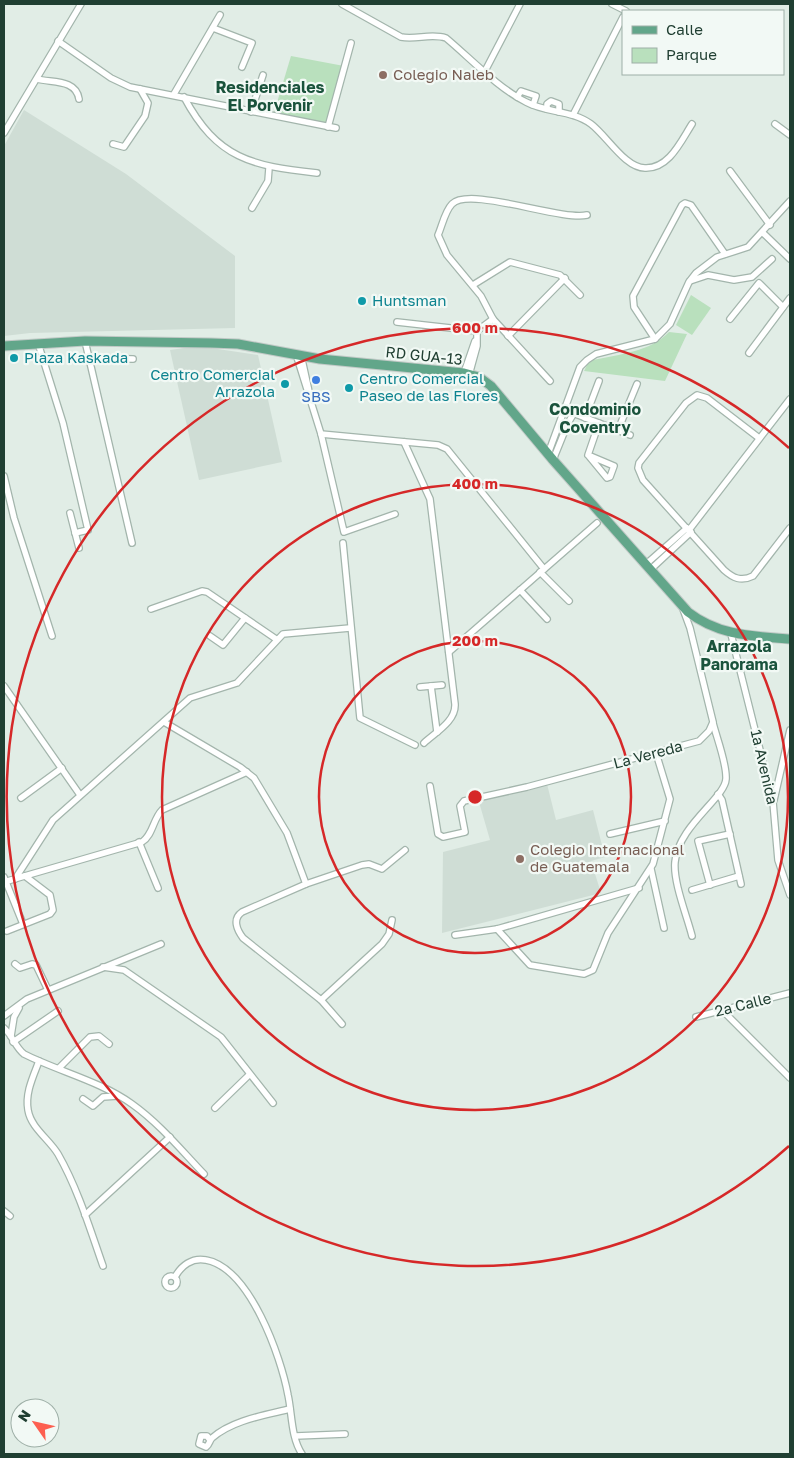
<svg xmlns="http://www.w3.org/2000/svg" width="794" height="1458" font-family="'Golos Text',sans-serif">
<style>
.built{fill:#cfddd5}
.green{fill:#b9e0bd}
.lines{fill:none;stroke-linecap:round;stroke-linejoin:round}
.street-casing{stroke:#a3b5ac;stroke-width:8}
.primary-casing{stroke:#c1c9c6;stroke-width:11}
.street{stroke:#fff;stroke-width:5.5}
.primary{stroke:#62a68a;stroke-width:9}
.ring{fill:none;stroke:#d62828;stroke-width:2.5}
.education-dot{fill:#8d6e63;stroke:#f2f9f5;stroke-width:2}
.culture-dot{fill:#0f9aa8;stroke:#f2f9f5;stroke-width:2}
.shop-dot{fill:#3f7fe0;stroke:#f2f9f5;stroke-width:2}
.labels{text-anchor:middle;stroke-width:4.5;stroke-linejoin:round;paint-order:stroke}
.education-label{font-size:15px;fill:#785e54;stroke:#f2f9f5;text-anchor:start}
.culture-label{font-size:15px;fill:#0d838f;stroke:#f2f9f5;text-anchor:start}
.street-label{font-size:15px;fill:#203f32;stroke:#f2f9f5}
.shop-label{font-size:15px;fill:#366cbe;stroke:#f2f9f5}
.neighbourhood-label{font-size:16px;font-weight:bold;fill:#1a533c;stroke:#f2f9f5}
.centre{fill:#d62828;stroke:#f2f9f5;stroke-width:2.5}
.ring-label{font-size:15px;text-anchor:middle;font-weight:bold;fill:#d62828;stroke:#f2f9f5;stroke-width:4.5;stroke-linejoin:round;paint-order:stroke}
</style>
<rect width="100%" height="100%" fill="#e1ede6"/>
<g class="built">
<path d="M24,110L126,174L235,256V328L30,333L4,336V146Z"/>
<path d="M198,346L258,355L282,462L199,480L170,350Z"/>
<path d="M547,784L556,820L593,810L605,857L591,861L601,893L442,933L443,852L490,840L479,802Z"/>
</g>
<g class="green">
<path d="M291,56L344,66L328,127L273,116Z"/>
<path d="M691,295L711,308L692,335L676,325Z"/>
<path d="M669,332L687,334L665,381L584,371L587,365L593,360C620,354 650,352 669,332Z"/>
</g>
<g class="lines">
<defs>
<g id="street">
<path d="M342,4L401,37C416,40 431,33 446,38C470,58 498,88 526,102C546,113 572,110 591,124C607,136 625,168 645,168C669,169 681,141 692,124"/>
<path d="M612,4L626,11"/>
<path d="M213,28L252,43L242,67"/>
<path d="M58,41L111,78L130,87L336,128"/>
<path d="M485,71L520,4"/>
<path d="M37,79C52,83 76,79 79,99"/>
<path d="M174,94L220,15"/>
<path d="M184,97C217,159 252,166 317,173"/>
<path d="M517,97L521,91L536,96L533,105"/>
<path d="M547,109V104L551,101L559,104V112"/>
<path d="M251,112L263,75"/>
<path d="M573,115L623,17"/>
<path d="M775,124L790,135"/>
<path d="M328,127L351,43"/>
<path d="M4,133L81,4"/>
<path d="M113,144L124,147L145,116L148,103L140,89"/>
<path d="M730,171L770,225"/>
<path d="M252,208L268,181L269,168"/>
<path d="M763,233L790,259"/>
<path d="M690,281L708,275L734,280L752,277L772,259"/>
<path d="M473,285L510,262L560,275L580,295"/>
<path d="M730,319L759,283L783,307"/>
<path d="M397,322L477,331L493,319"/>
<path d="M508,336L565,278"/>
<path d="M655,339L634,307L633,296L682,205L685,203L691,205L725,254"/>
<path d="M85,341L132,543"/>
<path d="M38,343L63,423L88,530L75,533"/>
<path d="M749,353L790,298"/>
<path d="M296,354L321,434L344,532L395,514"/>
<path d="M301,355L310,396"/>
<path d="M89,358L133,359"/>
<path d="M464,373L475,341"/>
<path d="M469,375L477,346V331"/>
<path d="M550,381L493,319L481,296L447,255L438,235C442,226 445,211 452,204C469,186 560,221 587,215"/>
<path d="M565,410L630,435"/>
<path d="M585,418L599,381"/>
<path d="M618,430L637,384"/>
<path d="M321,434L438,445L447,449L544,569"/>
<path d="M759,438L707,398L697,395L686,403L639,463L638,468L643,480L724,570C733,578 741,582 753,576L790,528"/>
<path d="M404,442L430,499L455,704C456,721 436,732 424,743"/>
<path d="M548,454L580,367L587,360L596,354L655,339L670,324L689,282L696,273L717,257L748,247L790,201"/>
<path d="M588,455L614,466L610,477L607,478L588,455L599,423"/>
<path d="M553,460L568,423L574,413"/>
<path d="M4,476L14,518L52,636"/>
<path d="M70,513L79,548"/>
<path d="M689,530L790,399"/>
<path d="M343,543L360,718L415,745"/>
<path d="M645,565L687,528"/>
<path d="M650,570L691,532"/>
<path d="M540,572L569,601"/>
<path d="M520,590L547,619"/>
<path d="M151,609L202,591L207,592L276,639"/>
<path d="M731,634L773,802L778,860L790,895"/>
<path d="M210,636L223,645L245,618"/>
<path d="M449,652L597,523"/>
<path d="M4,686L80,795"/>
<path d="M431,686L437,732"/>
<path d="M420,687L442,685"/>
<path d="M164,722L240,767L254,778L287,833L306,884"/>
<path d="M430,786L438,834L443,837L465,832L460,806L464,801L527,787L699,741L709,731L713,722L690,628L683,609"/>
<path d="M718,794L722,800L741,884"/>
<path d="M21,798L62,768"/>
<path d="M774,800L790,730"/>
<path d="M610,834L665,821"/>
<path d="M139,842L158,888"/>
<path d="M651,869L664,928"/>
<path d="M4,877L23,924"/>
<path d="M15,879L53,820L190,698L237,683L283,634L350,628"/>
<path d="M4,882L142,842C153,835 153,819 162,810L247,772"/>
<path d="M710,885L698,841L730,834"/>
<path d="M692,890L739,876"/>
<path d="M497,929L530,965L584,974L593,970L608,933L653,864L670,799L656,753"/>
<path d="M7,931L50,914L53,910L50,895L25,876"/>
<path d="M455,935L497,929L639,888"/>
<path d="M692,936C687,916 673,882 675,862C678,826 725,798 726,779C727,764 717,739 713,723"/>
<path d="M15,964L20,968L32,964L36,965L48,990"/>
<path d="M103,967L124,970L221,1037L273,1103"/>
<path d="M321,1000L382,944L389,934L392,920"/>
<path d="M722,1010L790,1078"/>
<path d="M4,1016L27,999L161,944"/>
<path d="M696,1017L790,993"/>
<path d="M342,1024L321,1000L243,938C237,930 232,919 242,912L306,884L362,865L369,864L382,869L405,850"/>
<path d="M4,1028C13,1036 15,1047 24,1054C60,1072 100,1081 132,1104C160,1124 181,1150 204,1174"/>
<path d="M11,1036L14,1017L19,1008"/>
<path d="M13,1042L58,1011"/>
<path d="M39,1061C33,1077 25,1093 28,1110C31,1128 49,1139 58,1154C78,1189 90,1229 103,1266"/>
<path d="M59,1068L90,1037L99,1036L109,1044"/>
<path d="M83,1099L93,1106L103,1097L118,1096"/>
<path d="M215,1108L249,1075"/>
<path d="M4,1211L10,1216"/>
<path d="M85,1215L170,1137"/>
<circle cx="171" cy="1282" r="6"/>
<path d="M175,1277C181,1266 192,1257 206,1260C250,1268 281,1357 288,1395C292,1413 291,1438 302,1454"/>
<path d="M296,1436L345,1434"/>
<path d="M210,1440L207,1436H201L199,1444L206,1447C210,1444 209,1441 212,1438C232,1420 266,1415 290,1409"/>
</g>
<path id="primary" d="M4,346L85,341L211,343L238,344L320,359L464,373L479,377L491,386L553,460L688,612C719,636 753,636 790,639"/>
</defs>
<use href="#street" class="street-casing"/>
<use href="#primary" class="primary-casing"/>
<use href="#street" class="street"/>
<use href="#primary" class="primary"/>
</g>
<g class="ring">
<circle cx="475" cy="797" r="156"/>
<circle cx="475" cy="797" r="313"/>
<path d="M789 1146A469 469 0 1 1 789 448"/>
</g>
<g class="education-dot">
<circle cx="383" cy="75" r="5"/>
<circle cx="520" cy="859" r="5"/>
</g>
<g class="culture-dot">
<circle cx="362" cy="301" r="5"/>
<circle cx="14" cy="358" r="5"/>
<circle cx="285" cy="384" r="5"/>
<circle cx="349" cy="388" r="5"/>
</g>
<circle class="shop-dot" cx="316" cy="380" r="5"/>
<g class="labels">
<g class="education-label">
<text x="393" y="80">Colegio Naleb</text>
<text x="530" y="855">Colegio Internacional<tspan x="530" dy="17">de Guatemala</tspan></text>
</g>
<g class="culture-label">
<text x="372" y="306">Huntsman</text>
<text x="24" y="363">Plaza Kaskada</text>
<text x="275" y="380" text-anchor="end">Centro Comercial<tspan x="275" dy="17">Arrazola</tspan></text>
<text x="359" y="384">Centro Comercial<tspan x="359" dy="17">Paseo de las Flores</tspan></text>
</g>
<g class="street-label">
<text transform="translate(424 356) rotate(6)" y="5">RD GUA-13</text>
<text transform="translate(648 755) rotate(-15)" y="5">La Vereda</text>
<text transform="translate(764 767) rotate(77)" y="5">1a Avenida</text>
<text transform="translate(743 1005) rotate(-14)" y="5">2a Calle</text>
</g>
<g class="shop-label">
<text x="316" y="402">SBS</text>
</g>
<g class="neighbourhood-label">
<text x="270" y="93">Residenciales<tspan x="270" dy="18">El Porvenir</tspan></text>
<text x="595" y="415">Condominio<tspan x="595" dy="18">Coventry</tspan></text>
<text x="739" y="652">Arrazola<tspan x="739" dy="18">Panorama</tspan></text>
</g>
</g>
<circle cx="475" cy="797" r="8" class="centre"/>
<g class="ring-label">
<text x="475" y="333">600 m</text>
<text x="475" y="489">400 m</text>
<text x="475" y="646">200 m</text>
</g>
<rect width="794" height="1458" fill="none" stroke="#203f32" stroke-width="10"/>
<rect x="622" y="10" width="162" height="65" fill="#f2f9f5" stroke="#9eafa7"/>
<rect x="632" y="26" width="25" height="8" fill="#62a68a" stroke="#9eafa7"/>
<text x="666" y="35" font-size="15" fill="#203f32">Calle</text>
<rect x="632" y="48" width="25" height="15" fill="#b9e0bd" stroke="#9eafa7"/>
<text x="666" y="60" font-size="15" fill="#203f32">Parque</text>
<g transform="translate(35 1423) rotate(304)"><circle r="24" fill="#f2f9f5" stroke="#9eafa7"/>
<path d="M0-4L9 19L0 12L-9 19Z" fill="#fd5f50"/>
<text y="-8" font-size="14" font-weight="bold" text-anchor="middle" fill="#203f32">N</text>
</g>
</svg>
